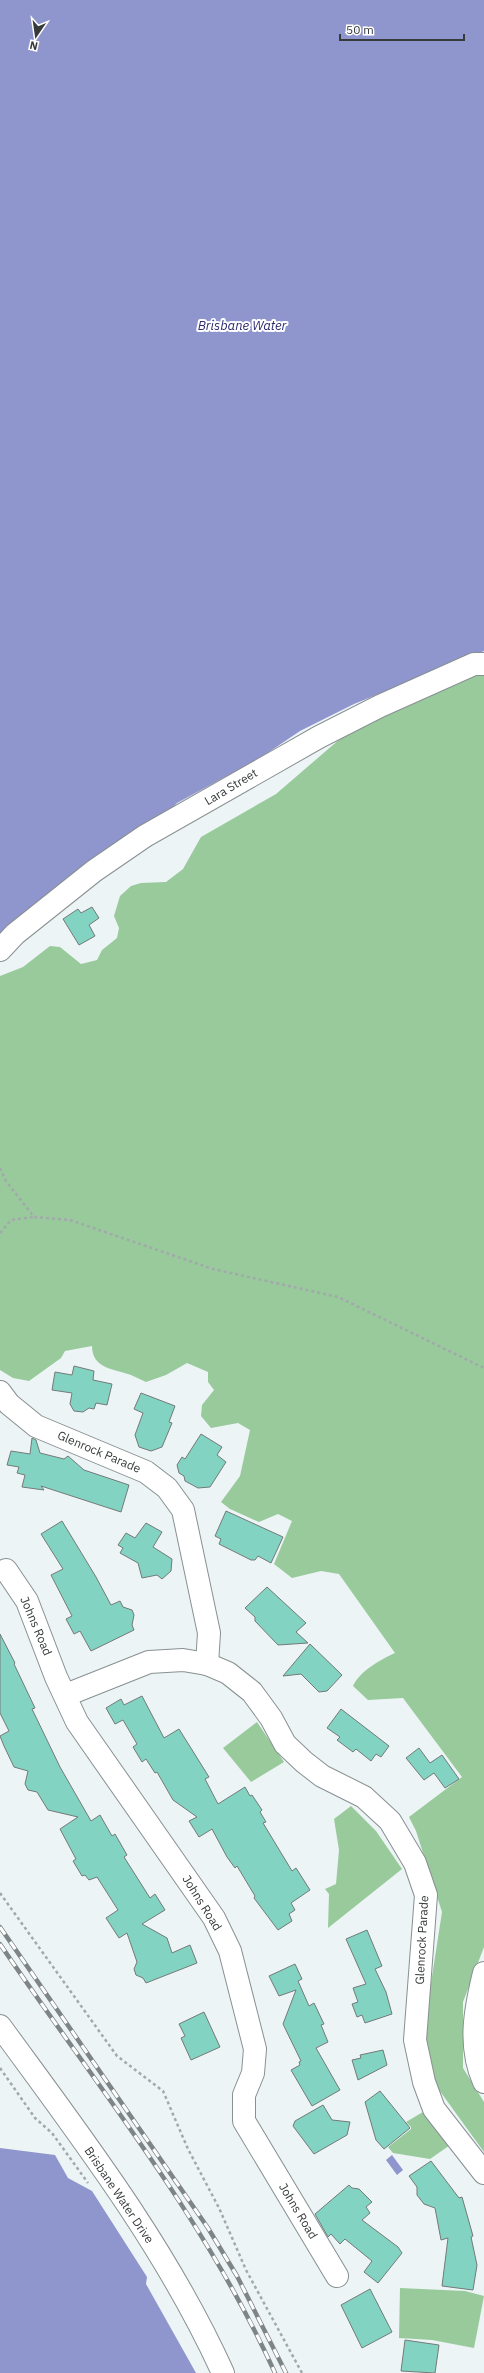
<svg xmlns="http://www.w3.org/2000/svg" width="484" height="2373" font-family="'IBM Plex Sans',sans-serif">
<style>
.forest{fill:#98ca9b}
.water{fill:#8f95cd}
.building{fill:#83d3c3;stroke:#737a79}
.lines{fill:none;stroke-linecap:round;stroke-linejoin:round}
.minor-casing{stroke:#899092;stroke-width:24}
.major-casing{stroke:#899092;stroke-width:24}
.path{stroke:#a2a9aa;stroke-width:2.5;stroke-dasharray:3 3;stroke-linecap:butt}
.minor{stroke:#fff;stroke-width:22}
.major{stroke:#fff;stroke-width:22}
.rail-casing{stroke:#7f8586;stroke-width:4.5}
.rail{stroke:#fff;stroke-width:3;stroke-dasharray:9;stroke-linecap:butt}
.labels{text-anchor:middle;stroke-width:4;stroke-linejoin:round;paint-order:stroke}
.street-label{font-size:12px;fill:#363a3a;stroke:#fff}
.water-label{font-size:13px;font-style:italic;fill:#2d2c6f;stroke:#fff}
</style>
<rect width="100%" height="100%" fill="#ecf4f6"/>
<g class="forest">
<path d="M484,671V1947L463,2002V2068L484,2102V2152L434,2083L422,2041L442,1912L416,1831L409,1817L462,1777L403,1698L368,1700L353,1686C360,1671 380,1660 395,1653L339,1574L321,1571L292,1578L274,1564L292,1521L278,1514L259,1522L230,1509L221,1502L240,1476L250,1430L238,1423L211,1428L201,1416L202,1405L214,1390L208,1382V1372L187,1363L166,1375L146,1382C141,1380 136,1377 131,1375C115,1369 92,1369 92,1346L65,1351L61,1358L29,1381L13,1378L0,1370V976L23,967L50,946L60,947L81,964L97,960L102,950L117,938L119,928L114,916L120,896L131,886L141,883L166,882L183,869L201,837L276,794L341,738L409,704Z"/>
<path d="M257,1722L284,1762L251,1782L223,1748Z"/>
<path d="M351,1806L376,1831L402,1869L328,1928L329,1894L325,1889L336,1884L339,1850L334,1819Z"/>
<path d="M428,2109L453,2143L430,2159L393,2153L388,2147L411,2129V2127L406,2122Z"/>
<path d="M400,2288L465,2291L484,2296L474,2348L432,2340L399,2338Z"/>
</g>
<g class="water">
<path d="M0,0H484V651L354,704L300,731L260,758L177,803L162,818L0,940Z"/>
<path d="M0,2148L55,2155L68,2178L92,2191L147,2277L146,2284L196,2373H0Z"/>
<path d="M392,2155L403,2170L397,2175L386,2160Z"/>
</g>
<g class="building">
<path d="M92,907L99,918L89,925L95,936L79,945L63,919L78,909L81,913Z"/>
<path d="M74,1366L94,1371L93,1380L112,1384L107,1405L96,1403L94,1409L89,1408L83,1412L74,1411L70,1404L72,1393L52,1390L55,1372L72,1375Z"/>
<path d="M141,1393L175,1406L169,1422L172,1423L162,1447L151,1451L139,1447L135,1435L143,1413L134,1409Z"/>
<path d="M201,1434L222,1447L217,1455L226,1462L210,1487L198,1488L185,1481L184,1476L179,1473L177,1465L182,1457L185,1459Z"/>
<path d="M32,1438L36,1440L40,1453L64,1459L68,1456L84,1470L129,1485L121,1512L41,1486L44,1490L22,1487L25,1475L17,1473L19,1467L7,1465L11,1451L30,1454Z"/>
<path d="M226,1511L283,1537L271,1563L258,1556L255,1560H251L219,1544L221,1539L215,1536Z"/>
<path d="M62,1521L96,1577L111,1605L120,1601L123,1607L132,1610L134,1615L132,1625L134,1630L91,1651L80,1631L74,1634L66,1619L72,1616L51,1575L63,1569L41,1534Z"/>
<path d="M146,1523L162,1532L153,1547L172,1559L171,1571L162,1579L157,1575L142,1578L138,1563L120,1553L123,1548L118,1545L126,1533L135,1538Z"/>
<path d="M267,1587L306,1623L296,1632L308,1643L278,1645L255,1621V1617L245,1608Z"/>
<path d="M0,1634L15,1663L14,1664L35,1708L32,1709L60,1767L91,1821L100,1815L112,1836L115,1834L127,1855L124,1857L150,1898L155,1894L165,1910L142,1924L167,1938L172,1953L190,1945L197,1963L146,1983L143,1978L136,1975L134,1969L137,1962L127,1933L119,1938L106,1918L118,1910L97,1877L89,1880L85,1875L82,1876L73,1861L76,1859L60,1829L78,1817L48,1810L37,1792L28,1790L25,1784L28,1771L14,1767L4,1746L0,1736L9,1731L0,1713Z"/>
<path d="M310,1644L342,1675L327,1691L319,1692L301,1674L283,1676Z"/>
<path d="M142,1696L164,1738L179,1729L209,1777L205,1779L218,1804L245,1787L250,1796L252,1795L262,1810L260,1812L266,1822L263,1823L292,1871L296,1868L310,1890L291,1903L295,1910L289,1914L292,1921L278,1930L254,1898L255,1896L237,1866L235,1868L227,1857L212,1829L199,1837L189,1821L197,1817L173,1800L157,1772L155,1773L146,1759L142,1762L133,1747L137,1744L123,1720L115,1724L106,1708L121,1699L124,1705Z"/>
<path d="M341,1709L389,1746L381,1757L376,1754L371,1761L356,1749L353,1752L337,1740L340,1737L327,1728Z"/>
<path d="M419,1748L430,1763L442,1755L459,1779L445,1788L434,1773L424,1780L406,1758Z"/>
<path d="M367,1930L382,1966L375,1969L386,1992L392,2014L365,2023L362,2015L357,2017L352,2004L358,2002L353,1988L366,1984L346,1939Z"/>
<path d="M295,1964L302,1979L298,1981L309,2006L314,2003L324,2024L321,2025L328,2042L316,2048L340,2090L312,2106L291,2070L300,2065L299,2062L301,2061L283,2024L296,1990L279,1996L269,1976Z"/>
<path d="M204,2012L220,2047L191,2060L181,2038L185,2036L179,2024Z"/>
<path d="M383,2050L387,2065L358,2080L352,2060L361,2058L360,2055Z"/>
<path d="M380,2091L410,2128L384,2149L376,2140L365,2102Z"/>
<path d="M323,2105L332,2120L350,2122L347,2135L314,2154L293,2126L295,2121Z"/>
<path d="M431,2161L459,2198L462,2197L473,2236L471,2237L477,2265L473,2290L442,2286L448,2238L441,2240L435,2208L424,2204L417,2195V2187L409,2176Z"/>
<path d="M349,2185L352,2188L359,2189L372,2202L366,2207L370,2213L362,2220L398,2247L402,2253L378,2283L364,2272L372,2261L345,2239L340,2244L331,2234L328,2237L315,2214Z"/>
<path d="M370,2289L392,2332L362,2348L341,2305Z"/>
<path d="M405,2340L439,2345L435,2373L401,2371Z"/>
</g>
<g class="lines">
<defs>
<g id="minor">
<path d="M0,950L15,934L94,871L145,836L319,737L380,706L474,664H484"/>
<path d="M0,1392L9,1404L36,1426L146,1472L167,1488L183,1510L209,1633L207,1664"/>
<path d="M6,1570L27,1601L56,1677L77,1722L214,1918L230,1951L255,2049L253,2073L244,2095V2121L337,2276"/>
<path d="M66,1695L149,1662L183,1660L207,1664L228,1673L252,1692L271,1718L285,1744L304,1762L322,1776L364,1797L390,1821L415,1863L426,1895L415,2040L424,2082L434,2109L484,2173"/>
<path d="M484,1973C475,2010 468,2046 484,2082"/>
</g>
<path id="major" d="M0,2026C81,2137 166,2247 223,2373"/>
</defs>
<use href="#minor" class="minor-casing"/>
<use href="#major" class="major-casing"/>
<g class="path">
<path d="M0,1168L6,1181L34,1217L70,1220L213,1269L338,1297L484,1368"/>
<path d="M0,1233L11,1220L34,1217"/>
<path d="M0,1893L117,2056L163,2091L188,2149L219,2208L246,2270L302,2373"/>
<path d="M0,2068L35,2118L52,2133L88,2183"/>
</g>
<use href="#minor" class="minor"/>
<use href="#major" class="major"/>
<defs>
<g id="rail">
<path d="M0,1927L208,2228L237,2276L286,2373"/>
<path d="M0,1944C95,2084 205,2218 275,2373"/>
</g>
</defs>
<use href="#rail" class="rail-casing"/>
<use href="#rail" class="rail"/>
</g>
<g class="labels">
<g class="street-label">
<text transform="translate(231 787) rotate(-31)" y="4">Lara Street</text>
<text transform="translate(99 1452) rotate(23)" y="4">Glenrock Parade</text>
<text transform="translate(36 1626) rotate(67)" y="4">Johns Road</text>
<text transform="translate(202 1903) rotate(58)" y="4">Johns Road</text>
<text transform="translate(422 1940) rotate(-87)" y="4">Glenrock Parade</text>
<text transform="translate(119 2195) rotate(56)" y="4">Brisbane Water Drive</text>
<text transform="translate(298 2211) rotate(59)" y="4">Johns Road</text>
</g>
<g class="water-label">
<text x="242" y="330">Brisbane Water</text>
</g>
</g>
<g transform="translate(36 36) rotate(193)" stroke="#ffffff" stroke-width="3" paint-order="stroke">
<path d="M0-3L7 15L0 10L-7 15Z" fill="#363a3a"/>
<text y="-6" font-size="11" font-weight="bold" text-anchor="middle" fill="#363a3a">N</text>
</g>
<path d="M340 34v6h124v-6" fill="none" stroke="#363a3a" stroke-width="2"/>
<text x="346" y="34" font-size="12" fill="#363a3a" stroke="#ffffff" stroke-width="3" paint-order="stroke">50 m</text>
</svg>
